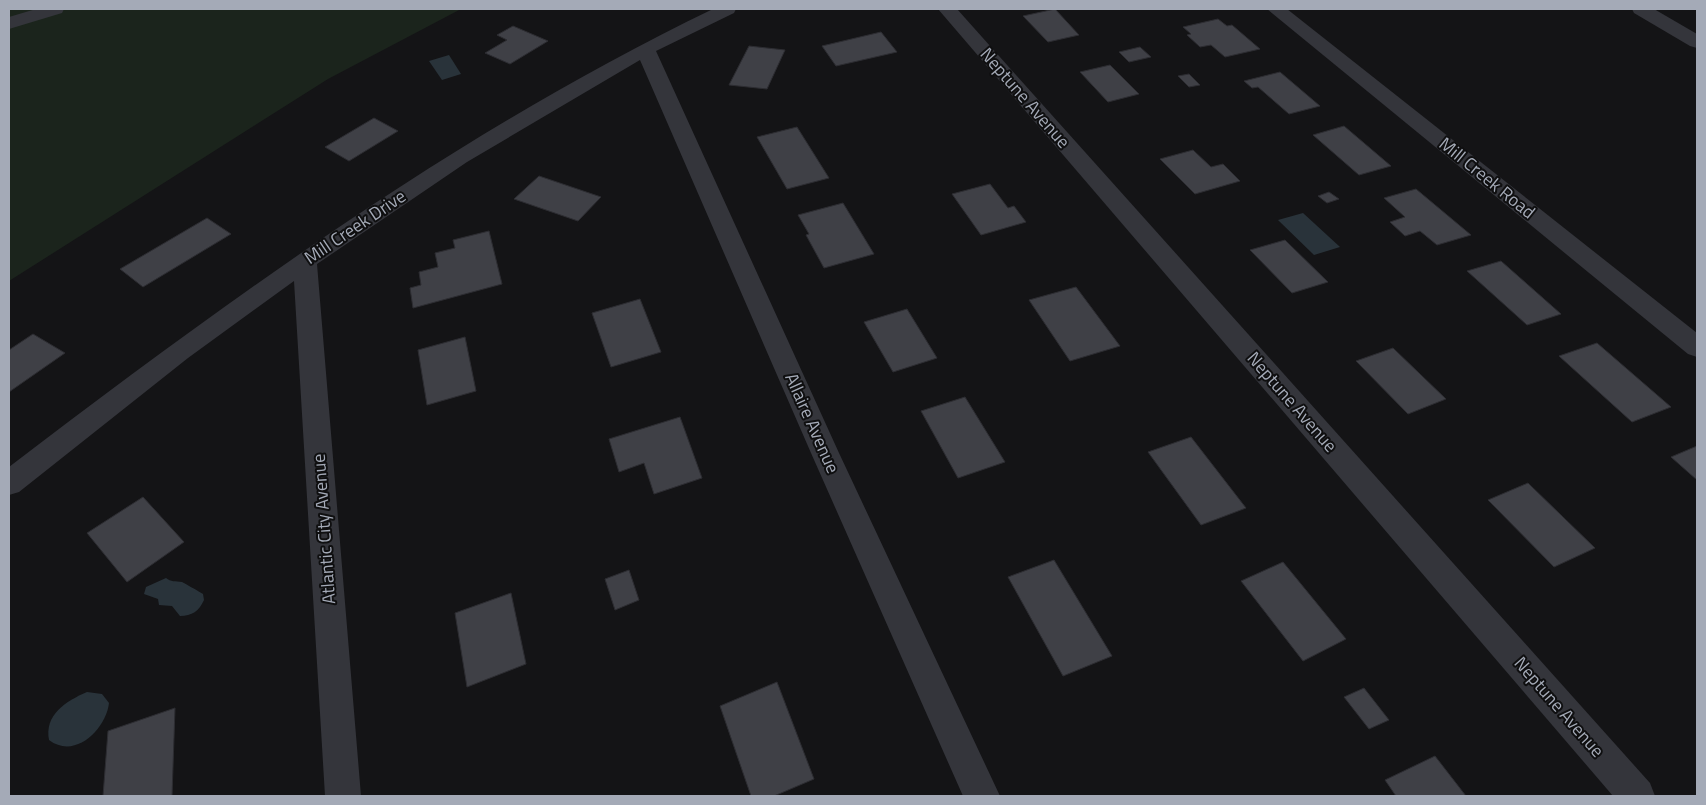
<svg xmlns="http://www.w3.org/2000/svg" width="1706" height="805" font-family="'Titillium Web',sans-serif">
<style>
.green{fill:#1b241c}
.water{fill:#29333a}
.building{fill:#3f4046;stroke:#2d2d32}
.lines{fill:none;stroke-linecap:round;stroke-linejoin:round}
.minor{fill:#34353b;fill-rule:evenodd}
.tertiary{fill:#34353b;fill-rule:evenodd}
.labels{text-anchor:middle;stroke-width:4;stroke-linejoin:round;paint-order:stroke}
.street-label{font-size:18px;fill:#a4aab7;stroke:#0f0f10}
</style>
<rect width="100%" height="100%" fill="#141416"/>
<path class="green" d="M9,9H461L328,79L9,281Z"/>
<g class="water">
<path d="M449,55L461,74L442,80L429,61Z"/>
<path d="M1303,213L1340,247L1314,255L1278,220Z"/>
<path d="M166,578C171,582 175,581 182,582C184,583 200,592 203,594L204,600C199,611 192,616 180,616L172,606L159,605L158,599L144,594L146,587Z"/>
<path d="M87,692L102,694L109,703C106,729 75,760 49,740C44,715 66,701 87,692Z"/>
</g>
<g class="building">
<path d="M1055,9L1079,35L1048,42L1023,16Z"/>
<path d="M1218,19L1227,26L1232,25L1260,49L1225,57L1211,45L1200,47L1187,35L1191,34L1183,27Z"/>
<path d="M513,26L548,41L510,64L485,53L507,40L497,35Z"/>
<path d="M881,32L897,52L836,66L822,46Z"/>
<path d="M749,46L785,50L767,89L729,85Z"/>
<path d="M1140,47L1151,57L1129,62L1119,52Z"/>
<path d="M1110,65L1139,94L1108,102L1080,72Z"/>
<path d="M1280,72L1320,106L1289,114L1258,87L1252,88L1244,81Z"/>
<path d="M1189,74L1200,85L1189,87L1178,76Z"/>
<path d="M374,118L398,131L349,161L325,147Z"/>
<path d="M1344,126L1391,166L1359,175L1313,135Z"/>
<path d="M797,127L829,178L787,189L757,137Z"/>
<path d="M1193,150L1211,167L1223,164L1240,181L1195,194L1160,159Z"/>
<path d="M539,176L601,197L578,221L514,199Z"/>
<path d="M990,184L1008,208L1014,206L1026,222L981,235L952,194Z"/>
<path d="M1416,189L1471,235L1437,245L1420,231L1405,236L1390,222L1405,217L1384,198Z"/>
<path d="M1329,192L1339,199L1327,203L1318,196Z"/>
<path d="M843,203L874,254L824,268L806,235L809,234L798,215Z"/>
<path d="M207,218L231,234L143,287L120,269Z"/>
<path d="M489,231L502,284L413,308L410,288L421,285L419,272L438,267L435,253L455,248L453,240Z"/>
<path d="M1285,240L1328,282L1292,293L1250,250Z"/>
<path d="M1501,261L1561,314L1527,325L1467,271Z"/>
<path d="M1076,287L1120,346L1070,361L1029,300Z"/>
<path d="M640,299L661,352L611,367L592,313Z"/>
<path d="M907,309L937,358L893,372L864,322Z"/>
<path d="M33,334L65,353L9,392V350Z"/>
<path d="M465,337L476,391L427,405L418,350Z"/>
<path d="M1597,343L1671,407L1632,422L1559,356Z"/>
<path d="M1393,348L1446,399L1408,414L1356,361Z"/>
<path d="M965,397L1005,462L958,478L921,411Z"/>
<path d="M680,417L702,478L654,494L644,463L619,472L609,439Z"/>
<path d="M1191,437L1246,508L1201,525L1148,452Z"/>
<path d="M1697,446V480L1671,457Z"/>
<path d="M1528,483L1595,548L1554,567L1488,500Z"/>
<path d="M143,497L184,542L127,582L87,533Z"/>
<path d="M1054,560L1112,656L1063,676L1008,577Z"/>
<path d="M1283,562L1346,639L1303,661L1241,581Z"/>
<path d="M629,570L639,600L615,610L605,579Z"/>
<path d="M511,593L526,664L467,687L455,613Z"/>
<path d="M777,682L814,779L774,796H751L720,706Z"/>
<path d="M1364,688L1389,720L1369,729L1344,697Z"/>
<path d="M175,708L172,796H103L108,731Z"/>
<path d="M1435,756L1466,796H1396L1385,780Z"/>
</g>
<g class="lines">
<g class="minor">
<path d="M36,9H64L62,13L9,29V17Z"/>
<path d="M713,9H736L734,13L656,51L839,453L1000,796H963L811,453L640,60L467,162L317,264L361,796H325L294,281L188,358L19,492L9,495V467C232,297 460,131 713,9Z"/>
<path d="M938,9H957L1650,783L1655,796H1613Z"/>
<path d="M1632,9H1654L1697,34V48L1690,46L1634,13Z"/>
</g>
<path class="tertiary" d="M1267,9H1287L1697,333V357L1688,354Z"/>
</g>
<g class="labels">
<g class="street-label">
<text transform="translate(1025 98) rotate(49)" y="6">Neptune Avenue</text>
<text transform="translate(1487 178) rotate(39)" y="6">Mill Creek Road</text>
<text transform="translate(355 227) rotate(-34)" y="6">Mill Creek Drive</text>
<text transform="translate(1292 402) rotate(49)" y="6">Neptune Avenue</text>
<text transform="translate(812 423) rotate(66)" y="6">Allaire Avenue</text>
<text transform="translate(324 529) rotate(-94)" y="6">Atlantic City Avenue</text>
<text transform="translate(1559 707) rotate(49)" y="6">Neptune Avenue</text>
</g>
</g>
<rect width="1706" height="805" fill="none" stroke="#a4aab7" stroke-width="20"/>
</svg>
